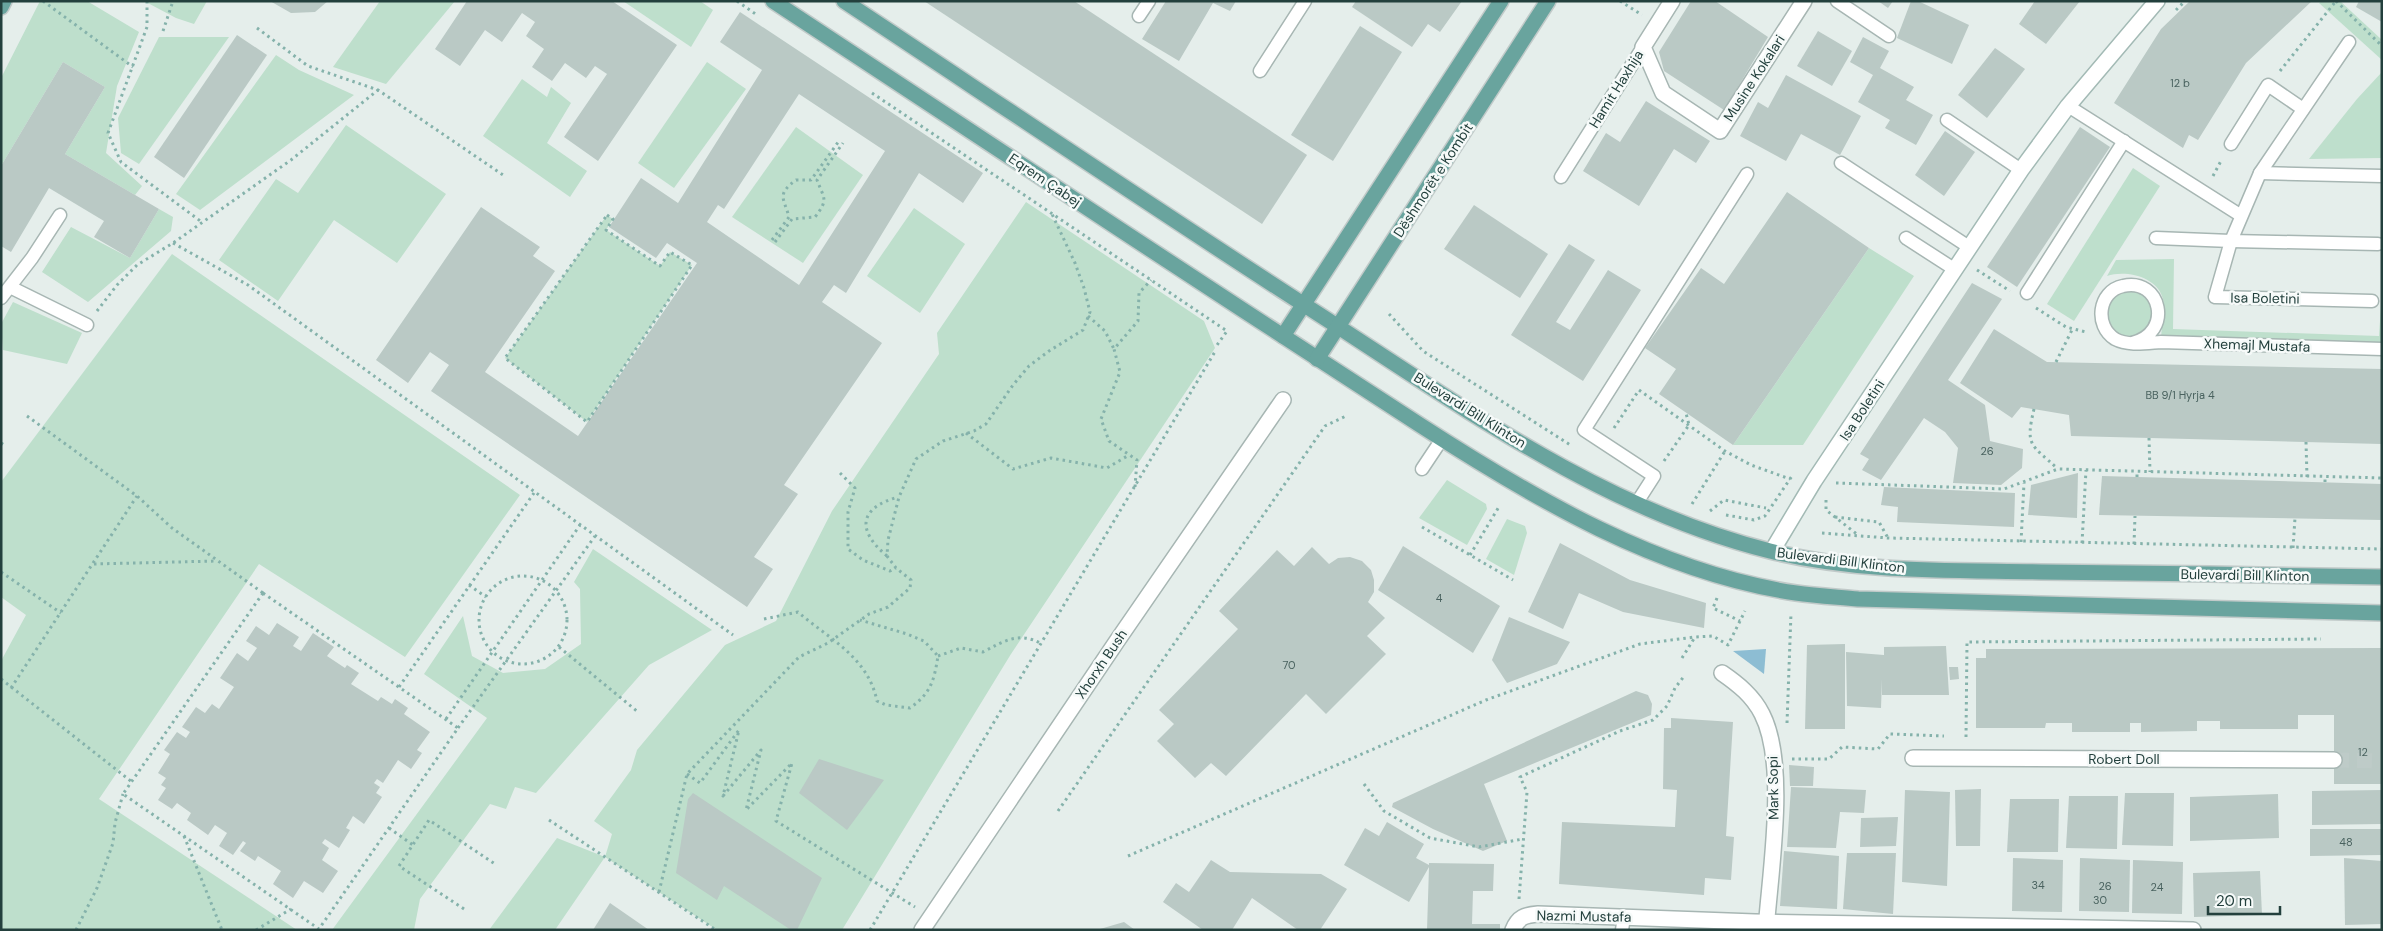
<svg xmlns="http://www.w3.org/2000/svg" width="2383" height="931" font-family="'DM Sans',sans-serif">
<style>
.green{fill:#bedfcc}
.water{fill:#8dbdd3}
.building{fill:#bac9c5;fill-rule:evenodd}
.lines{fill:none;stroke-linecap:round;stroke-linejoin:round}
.street-tunnel{stroke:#becbc8;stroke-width:15;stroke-dasharray:15 8;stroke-linecap:butt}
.lane-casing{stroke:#a7b6b3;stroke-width:15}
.street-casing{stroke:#a7b6b3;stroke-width:18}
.secondary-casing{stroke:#a3bab5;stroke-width:18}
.primary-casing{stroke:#c1cac9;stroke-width:18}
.path{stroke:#85b2ab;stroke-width:3;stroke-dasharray:2.5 4;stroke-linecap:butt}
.lane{stroke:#fff;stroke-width:12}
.street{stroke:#fff;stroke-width:15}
.secondary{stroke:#fff;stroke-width:15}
.primary{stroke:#69a49e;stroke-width:15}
.labels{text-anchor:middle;stroke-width:5;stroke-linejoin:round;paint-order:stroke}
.number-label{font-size:11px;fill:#49625f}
.street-label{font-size:14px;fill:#23403d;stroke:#f6faf9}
</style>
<rect width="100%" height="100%" fill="#e5eeeb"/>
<g class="green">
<path d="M40,1H87L139,32L117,86L106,153L142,186L135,195L65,154L105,87L63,62L1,166V78Z"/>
<path d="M144,1H207L194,24L176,18Z"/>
<path d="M380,1H455L386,84L333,67Z"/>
<path d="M623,1H700L713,10L691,47Z"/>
<path d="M2322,1H2340L2382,40V60L2319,3Z"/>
<path d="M159,37H229L139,164L121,153L118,118Z"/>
<path d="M276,55L299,70L354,95L200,210L176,194Z"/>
<path d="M707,62L746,89L674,188L638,163Z"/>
<path d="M2382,72V158L2309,159L2357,99Z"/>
<path d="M522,79L547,97L551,87L571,103L547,143L587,171L570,197L483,136Z"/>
<path d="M346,125L446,194L397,263L334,220L278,301L219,260L276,179L298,193Z"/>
<path d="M796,127L863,175L803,263L732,217Z"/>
<path d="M2133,168L2160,186L2074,321L2047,304Z"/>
<path d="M1026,202L1204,321L1215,348L1011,654L842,930H717L605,857L555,930H489L557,838L605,857L612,834L594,821L631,770L637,750L725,645L776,621L832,511L939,354L937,333Z"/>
<path d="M914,208L965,244L920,313L867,276Z"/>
<path d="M159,209L173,217L171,231L88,302L42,272L71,227L130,258Z"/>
<path d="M607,215L613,219L606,230L660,266L670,252L692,265L587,422L505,358Z"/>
<path d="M1869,248L1914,276L1803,445H1733Z"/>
<path d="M172,254L520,495L405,657L259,564L99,799L297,930H1V661L26,615L1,597V482Z"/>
<path d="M2174,259L2173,329L2379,336L2382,290V347L2161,342C2161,329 2165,311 2163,299C2157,276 2125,270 2107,276L2116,260Z"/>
<circle cx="2130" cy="314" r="23"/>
<path d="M13,302L82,333L67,364L3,350L1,324Z"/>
<path d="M1447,480L1486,504L1487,509L1467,545L1419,518Z"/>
<path d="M1507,519L1525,526L1527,533L1514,575L1486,559Z"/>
<path d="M593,549L712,630L649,665L536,793L515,787L506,809L490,804L420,899L414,930H332L487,718L424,674L463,616L472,656L503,673L545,669L581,644L580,589L574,582Z"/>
</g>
<path class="water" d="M1766,649L1764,674L1733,651Z"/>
<g class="building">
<path d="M270,1H328L315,12L291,13Z"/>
<path d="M467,1H612L677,45L598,161L564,137L607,74L595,66L586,78L565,63L552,81L532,67L544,49L526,36L535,22L522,13L502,42L485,30L460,66L435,49Z"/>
<path d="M924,1H1074L1307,155L1262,224Z"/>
<path d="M1166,1H1236L1230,11L1213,3L1179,61L1142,39Z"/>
<path d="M1356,1H1462L1440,32L1428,24L1412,47L1352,7Z"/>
<path d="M1691,1H1715L1768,37L1724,110L1664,71L1659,52Z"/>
<path d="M1878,1H1893L1888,8Z"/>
<path d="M1911,1H1918L1969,25L1952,64L1897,38Z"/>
<path d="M2035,1H2080L2046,44L2019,24Z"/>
<path d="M2190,1H2312L2246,63L2198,140L2189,135L2183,148L2114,103L2161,29Z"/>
<path d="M2359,1H2382V22L2356,7Z"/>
<path d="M740,12L983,173L963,203L919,173L846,293L834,285L822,302L882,343L784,485L798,494L754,557L773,569L747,607L431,391L449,365L430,352L408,383L376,360L481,207L540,247L533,256L555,271L485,372L578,436L697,263L667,243L656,258L609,227L641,178L678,203L762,70L720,42ZM799,94L885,151L799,285L707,222L718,205L724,209Z"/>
<path d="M1360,26L1402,52L1333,161L1291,135Z"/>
<path d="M1818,31L1852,51L1832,86L1797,66Z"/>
<path d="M237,35L267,55L184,178L154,157Z"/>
<path d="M1863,37L1889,51L1880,68L1914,87L1906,100L1933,115L1916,145L1885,128L1890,120L1858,102L1873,75L1850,62Z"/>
<path d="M1995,48L2025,69L1987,118L1958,95Z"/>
<path d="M63,62L105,87L65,154L159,209L130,258L94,237L104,221L49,188L11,252L1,246V166Z"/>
<path d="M1786,75L1861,116L1840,155L1801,134L1786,161L1740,136L1758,102L1768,108Z"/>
<path d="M1646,101L1710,141L1696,163L1674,149L1639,206L1583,171L1606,133L1620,142Z"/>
<path d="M2080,127L2110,147L2017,287L1987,267Z"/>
<path d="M1945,131L1975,152L1944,196L1915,175Z"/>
<path d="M1787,192L1869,248L1733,445L1659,394L1676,369L1645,348L1701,268L1724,284Z"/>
<path d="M1474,205L1548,254L1520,298L1444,249Z"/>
<path d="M1569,244L1595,260L1556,322L1570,330L1608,270L1641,290L1583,381L1511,335Z"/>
<path d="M1972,283L2002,299L1948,380L1985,405L1990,441L2023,449L2022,468L2001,485L1953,483L1958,448L1945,432L1924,418L1881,480L1862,470L1869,459L1860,454Z"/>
<path d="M1994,329L2047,362L2382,369L2381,444L2071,436L2069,415L2021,407L2012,418L1960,383Z"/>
<path d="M2078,473L2077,518L2028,515L2031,485Z"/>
<path d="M2102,476L2382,484V520L2099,515Z"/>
<path d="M1884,487L2015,493L2014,527L1897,522L1898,507L1881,505Z"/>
<path d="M1560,543L1630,580L1706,603L1704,628L1623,612L1579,593L1563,629L1528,612Z"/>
<path d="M1403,546L1500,606L1473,653L1378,590Z"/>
<path d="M1312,547L1329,564L1338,558L1350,557L1362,561L1371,570L1374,580V592L1368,602L1385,618L1367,636L1386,654L1326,714L1306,694L1226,776L1211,763L1195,778L1157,741L1174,724L1159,710L1238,629L1219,611L1236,593L1277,550L1294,566Z"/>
<path d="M1509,617L1570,642L1557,664L1507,683L1492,660Z"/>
<path d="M277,623L299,637L293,646L301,651L313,633L334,647L327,656L345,668L347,665L359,673L351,684L378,701L381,697L392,704L395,699L408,708L404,714L430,732L417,750L422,753L411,769L398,760L383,783L377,779L374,783L380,787L376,793L382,797L364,824L353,816L346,828L350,830L339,848L325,839L322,843L329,848L322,860L338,871L323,893L304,881L293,898L273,884L281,871L258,856L255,861L240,851L246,843L243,841L233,855L219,846L227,833L215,825L208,835L187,820L191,813L177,803L172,809L158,800L166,788L161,785L166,778L158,773L170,754L164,750L177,732L186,738L190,732L182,727L196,707L205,713L212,704L219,709L234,687L220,678L237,653L248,661L257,648L246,641L256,626L269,635Z"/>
<path d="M1845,644V729H1805L1807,645Z"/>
<path d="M1946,646L1949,695H1882V679L1881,708L1847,706L1846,652L1884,655V647Z"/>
<path d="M2382,648V784H2334V715H2298V729H2220V721H2197V731L2141,732V723H2130V732H2072V723H2046L2045,728H1976V658H1986V649Z"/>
<path d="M1949,667H1958L1959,679L1950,680Z"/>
<path d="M1636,691L1648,695L1652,704L1651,715L1484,784L1507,841L1483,851L1433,829L1392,807L1393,803Z"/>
<path d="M1671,718L1733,722L1726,836L1734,837L1731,880L1705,878L1704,895L1559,884L1562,822L1675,827L1677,790L1663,789L1664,728H1671Z"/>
<path d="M819,759L884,780L847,830L799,793Z"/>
<path d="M1789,765L1814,767L1813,786H1790Z"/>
<path d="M1791,787L1866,790L1864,813L1840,812L1836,848L1787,847Z"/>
<path d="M1981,789L1980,846H1956L1955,790Z"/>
<path d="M1905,790L1950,792L1947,886L1902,882Z"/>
<path d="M2382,790V824L2312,825V791Z"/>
<path d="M693,793L822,878L797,930H791L724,886L717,900L676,873L688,799Z"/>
<path d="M2125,793H2174L2173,846L2122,845Z"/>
<path d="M2278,794L2279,838L2190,841V797Z"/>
<path d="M2069,796H2118L2117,849L2066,848Z"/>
<path d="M2010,799H2059L2058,852H2007Z"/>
<path d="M1898,817L1896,846L1860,847L1861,818Z"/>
<path d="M1387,822L1424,844L1416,858L1429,865V863L1494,864L1493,891H1473L1472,924H1500V930H1427L1429,867L1409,902L1344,865L1365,828L1379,836Z"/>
<path d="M2310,829H2382V855L2310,856Z"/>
<path d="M1784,851L1839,856L1837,909L1780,906Z"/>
<path d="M1847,853H1896L1893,914L1843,909Z"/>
<path d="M2013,858L2063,860L2062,912L2012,911Z"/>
<path d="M2080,858L2130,860L2129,912L2079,911Z"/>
<path d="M2344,858L2382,861V924L2345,925Z"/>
<path d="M1211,860L1230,872L1321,874L1347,889L1320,930H1298L1252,898L1232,930H1203L1163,902L1176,883L1189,892Z"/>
<path d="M2133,860L2183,862L2182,914L2132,913Z"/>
<path d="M2260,871L2262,915L2194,917L2193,873Z"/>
<path d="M610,903L649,930H593Z"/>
<path d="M1124,922L1135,930H1100V929Z"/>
</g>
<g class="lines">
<path class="street-tunnel" d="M2334,760L2382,761"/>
<defs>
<g id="lane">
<path d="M1837,1L1889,36"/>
<path d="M1139,16L1149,1"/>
<path d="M2349,42L2260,173L2231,241L2378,244"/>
<path d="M1260,71L1305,1"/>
<path d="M2068,106L2240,215"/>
<path d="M1947,120L2021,170"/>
<path d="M2231,144L2268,85L2303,109"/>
<path d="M1841,163L1969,247"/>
<path d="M2260,173L2382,176"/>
<path d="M1561,177L1643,47"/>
<path d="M1906,238L1954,269"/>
<path d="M2156,238L2231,241L2215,297L2372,301"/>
<path d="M10,287L87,325"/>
<path d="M2027,293L2124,141"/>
<path d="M1,298L32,258L60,215"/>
<path d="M2132,343C2174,333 2161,277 2123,286C2098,291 2094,326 2115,339C2128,346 2146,343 2161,342L2382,349"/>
<path d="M1422,469L1442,439"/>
<path d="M1636,504L1654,476L1584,430L1747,174"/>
<path d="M1622,930L1624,917"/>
</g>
<g id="street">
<path d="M1672,1L1643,47L1663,93L1720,131L1804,1"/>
<path d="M1722,673C1738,684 1753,696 1762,714C1788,765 1770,872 1766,930"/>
<path d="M1913,758L2334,760"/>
<path d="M922,930L1117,641L1283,400"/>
<path d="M1513,930C1518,917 1525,915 1538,914L1755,922L2193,930"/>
</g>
<path id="secondary" d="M1772,551L1814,481L2021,170L2068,106L2157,1"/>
<g id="primary">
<path d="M773,1C931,105 1088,209 1246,312C1304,350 1362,387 1420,425C1533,498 1660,573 1796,593C1816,596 1837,597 1858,599L2382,613"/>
<path d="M844,1C998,103 1151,206 1306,306C1453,400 1598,508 1770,551C1858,573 1952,570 2041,572C2155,573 2268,575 2382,577"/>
<path d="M1,7L4,1"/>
<path d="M1283,336L1501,1"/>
<path d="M1317,359L1548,1"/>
</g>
</defs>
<use href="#lane" class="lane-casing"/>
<use href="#street" class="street-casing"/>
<use href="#secondary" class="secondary-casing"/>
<use href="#primary" class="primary-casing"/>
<g class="path">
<path d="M43,1L133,67"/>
<path d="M147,1V27L108,133L121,162L203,223"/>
<path d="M737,1L757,15"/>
<path d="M1620,1L1642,15"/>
<path d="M2336,1L2382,46"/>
<path d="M2176,10L2185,1"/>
<path d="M257,28L308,66L378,90L506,177"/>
<path d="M163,31L173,1"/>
<path d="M2280,71L2336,1"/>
<path d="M872,93L1227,331L1215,348"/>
<path d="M2213,176L2222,159"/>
<path d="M607,215L613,219L606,230L660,266L670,252L692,265L587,422L505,358Z"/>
<path d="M772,240L789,217C784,198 776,195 796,180H811L839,141"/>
<path d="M775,242L792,219L815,217C829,199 824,199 817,180L843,143"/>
<path d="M173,243L248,285L733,635"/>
<path d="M1977,270L2010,291"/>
<path d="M2036,308L2066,327L2086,332"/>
<path d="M97,311L117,285L137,265L173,243L291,160L378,90"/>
<path d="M1389,314L1423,351L1572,446"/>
<path d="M1088,316L1105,331L1114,349"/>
<path d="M2056,362L2073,328"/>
<path d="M2034,409C2025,447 2031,444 2058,469"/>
<path d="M27,416L137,496L172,528L263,593"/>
<path d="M1614,428L1639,390L1725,451L1751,465L1790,479"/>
<path d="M966,433L1013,469L1051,458L1107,468L1129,455"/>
<path d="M2149,438L2150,472"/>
<path d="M2306,442L2307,477"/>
<path d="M1,443L6,446"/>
<path d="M1664,461L1689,425L1686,413"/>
<path d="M840,473L855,488L848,512V549L863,560L890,571L896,568"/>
<path d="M2137,477V471"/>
<path d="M2325,482V477"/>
<path d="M1836,483L2004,489L2058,469L2382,478"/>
<path d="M1135,487L1137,460L1109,441L1101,419L1120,372L1114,349L1138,321L1139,293L1151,280"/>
<path d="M1826,500V510L1858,535"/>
<path d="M1692,504L1725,451"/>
<path d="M1710,511L1724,500L1766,508"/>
<path d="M1726,515L1754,520L1765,516L1792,476"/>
<path d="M1835,517L1879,522L1888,538"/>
<path d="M1422,527L1513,580"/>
<path d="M1822,533L1888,538L2382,549"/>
<path d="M2021,542L2024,483"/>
<path d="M2082,543L2086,470"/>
<path d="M2134,544L2135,516"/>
<path d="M2293,548L2295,518"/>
<path d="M1470,555L1500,505"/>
<path d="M887,556C856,530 859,508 898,497"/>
<path d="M94,564L217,561"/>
<path d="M1,572L61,613"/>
<circle cx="523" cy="620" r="44"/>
<path d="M469,585L486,597"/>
<path d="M263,593L458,728L319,929L123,794Z"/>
<path d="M1717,598L1713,608L1740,621"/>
<path d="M764,619L798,612C829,639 868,657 877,701L886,705L910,708C931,693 934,681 938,656L924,641L907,634L860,620"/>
<path d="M559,647L638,712"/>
<path d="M938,656L961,648L983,652C1004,641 1019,631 1042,644"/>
<path d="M1682,658L1695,637L1713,636L1728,645L1745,611"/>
<path d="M1,679L132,782"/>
<path d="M399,687L534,493"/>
<path d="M11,688L137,496"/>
<path d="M446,719L580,525"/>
<path d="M1787,723L1791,613"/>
<path d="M458,728L595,536"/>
<path d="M1966,737L1967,642L2321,639"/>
<path d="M1792,759H1829L1842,747L1878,749L1890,734L1944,736"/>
<path d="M687,774L700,783L739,730L723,796L761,750L746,810L792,763L776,821L915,907"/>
<path d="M1364,784L1384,811L1430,838L1479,847L1523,839"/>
<path d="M1058,811L1325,426L1346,416"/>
<path d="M549,820L716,930"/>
<path d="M389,828L413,845"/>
<path d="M184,836L222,930"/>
<path d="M1128,856L1486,700L1640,644L1695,637"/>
<path d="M659,892L687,774L799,657L828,643L869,614L888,607L910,588L911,580L896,568L887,556L888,540L899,497L916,459L943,441L974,431L986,424L1013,385L1029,366L1049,351L1083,330L1090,312L1084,288L1075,263L1052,214"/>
<path d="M1519,899L1527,792L1520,777L1620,731L1653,720L1667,706L1675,688L1685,675"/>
<path d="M464,909L399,866L429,820L495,864"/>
<path d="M76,930L97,888L113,843L115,823L123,794"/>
<path d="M256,930L291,909"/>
<path d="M870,930L1216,350"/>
</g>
<use href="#lane" class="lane"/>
<use href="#street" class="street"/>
<use href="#secondary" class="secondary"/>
<use href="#primary" class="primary"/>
</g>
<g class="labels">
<g class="number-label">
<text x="2180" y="87">12 b</text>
<text x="2180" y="399">BB 9/1 Hyrja 4</text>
<text x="1987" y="455">26</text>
<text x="1439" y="602">4</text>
<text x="1289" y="669">70</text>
<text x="2363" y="756">12</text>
<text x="2346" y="846">48</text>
<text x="2038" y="889">34</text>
<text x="2105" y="890">26</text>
<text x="2157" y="891">24</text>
<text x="2100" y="904">30</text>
</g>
<g class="street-label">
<text transform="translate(1754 78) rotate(-57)" y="5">Musine Kokalari</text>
<text transform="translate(1616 89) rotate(-58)" y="5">Hamit Haxhija</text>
<text transform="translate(1045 180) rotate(34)" y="5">Eqrem Çabej</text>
<text transform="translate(1433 180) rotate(-57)" y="5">Dëshmorët e Kombit</text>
<text transform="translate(2265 298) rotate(1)" y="5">Isa Boletini</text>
<text transform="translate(2257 345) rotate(2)" y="5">Xhemajl Mustafa</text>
<text transform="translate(1470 410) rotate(32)" y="5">Bulevardi Bill Klinton</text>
<text transform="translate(1862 410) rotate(-57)" y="5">Isa Boletini</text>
<text transform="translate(1841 560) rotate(7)" y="5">Bulevardi Bill Klinton</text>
<text transform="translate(2245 575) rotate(1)" y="5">Bulevardi Bill Klinton</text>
<text transform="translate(1101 664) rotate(-56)" y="5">Xhorxh Bush</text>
<text x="2124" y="764">Robert Doll</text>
<text transform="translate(1773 788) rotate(-91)" y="5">Mark Sopi</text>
<text transform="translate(1584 916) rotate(1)" y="5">Nazmi Mustafa</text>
</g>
</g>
<rect width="2383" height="931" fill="none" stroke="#23403d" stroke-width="5"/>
<path d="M2208 906v8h72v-8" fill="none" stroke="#23403d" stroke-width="2.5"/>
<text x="2216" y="906" font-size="15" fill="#23403d" stroke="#f6faf9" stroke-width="4" paint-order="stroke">20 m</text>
</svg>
